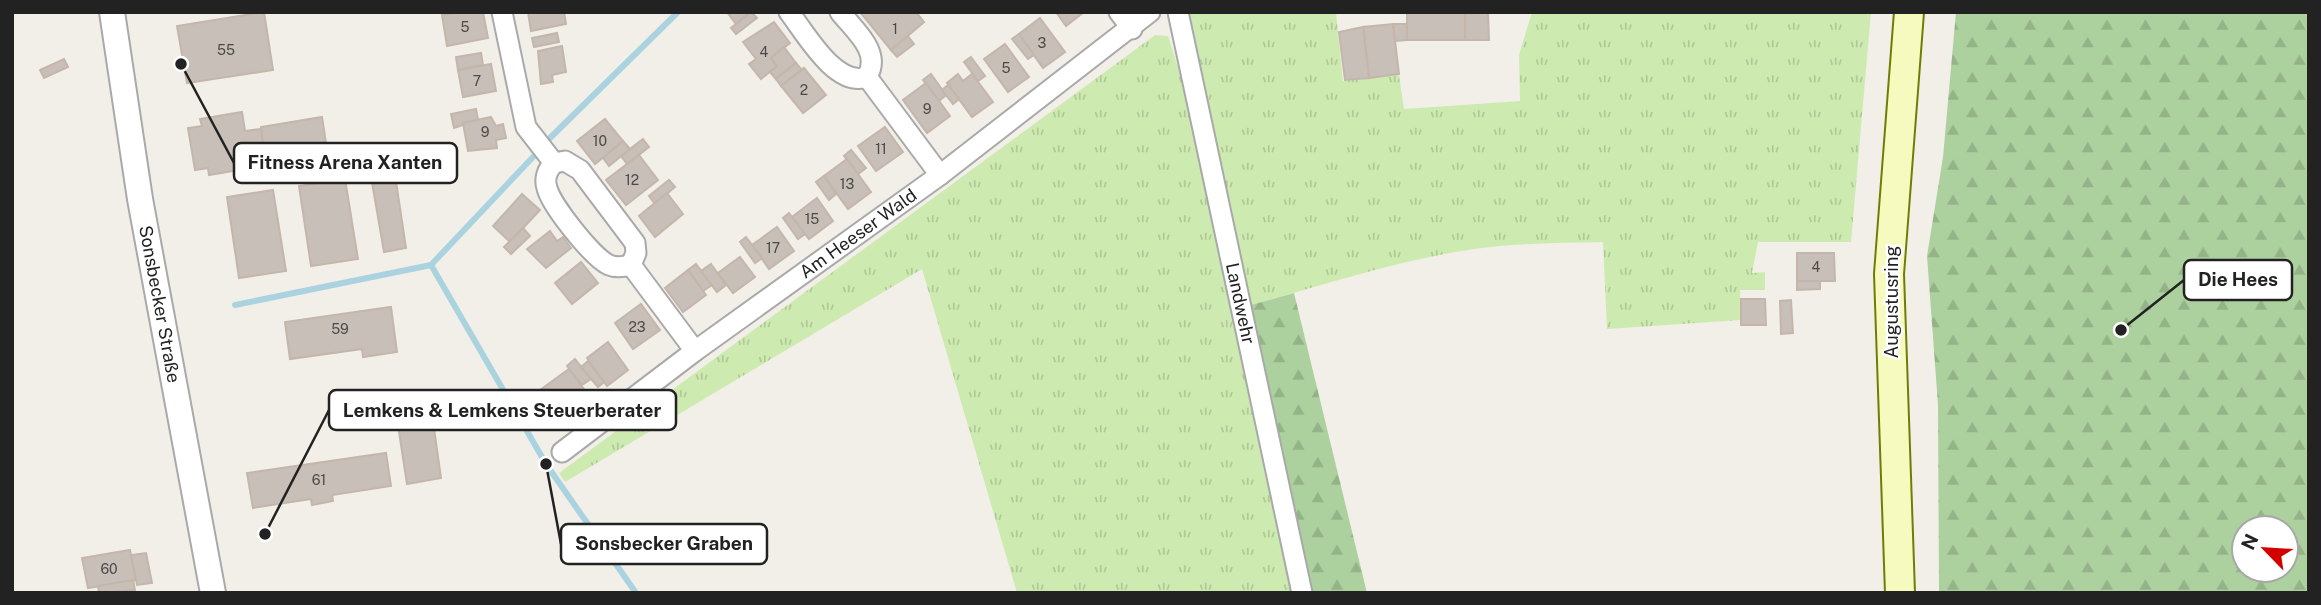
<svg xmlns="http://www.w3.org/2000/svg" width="2321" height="605" font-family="'Public Sans',sans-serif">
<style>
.grass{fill:url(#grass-tufts)}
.forest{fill:url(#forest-firs);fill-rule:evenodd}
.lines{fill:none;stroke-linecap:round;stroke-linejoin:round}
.stream{stroke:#aad3df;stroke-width:6}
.building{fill:#c7bfb8;stroke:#c4b6ab;stroke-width:2}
.minor-casing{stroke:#a9a9a9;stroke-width:23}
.tertiary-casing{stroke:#a9a9a9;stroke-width:28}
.secondary-casing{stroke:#707d05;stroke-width:32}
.minor{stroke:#fff;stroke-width:19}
.tertiary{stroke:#fff;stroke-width:24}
.secondary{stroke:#f7fabf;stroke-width:28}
.labels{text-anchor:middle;stroke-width:5;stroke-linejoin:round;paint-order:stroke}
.number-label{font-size:14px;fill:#4b4948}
.street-label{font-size:18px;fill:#222;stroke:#fff}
.leader{fill:none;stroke:#222;stroke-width:2.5}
.callout-dot{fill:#222;stroke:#fff;stroke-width:2.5}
.callout{fill:#fff;stroke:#222;stroke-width:2.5}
.callout-label{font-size:19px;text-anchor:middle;font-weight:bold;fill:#222}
</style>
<defs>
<pattern id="grass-tufts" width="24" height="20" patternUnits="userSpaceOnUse" patternTransform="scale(1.75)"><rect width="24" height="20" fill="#cdebb0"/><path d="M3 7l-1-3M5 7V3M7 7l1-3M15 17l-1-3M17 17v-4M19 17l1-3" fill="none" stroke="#b0c997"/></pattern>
<pattern id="forest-firs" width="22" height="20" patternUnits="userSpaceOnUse" patternTransform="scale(1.75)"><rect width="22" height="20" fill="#add19e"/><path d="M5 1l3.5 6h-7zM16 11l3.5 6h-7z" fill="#95b388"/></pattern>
</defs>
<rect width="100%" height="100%" fill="#f2efe9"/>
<g class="grass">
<path d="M1187,12H1336L1343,81L1399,75L1404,109L1520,101L1519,55L1532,12H1871L1851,242H1758L1752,273L1765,272V290H1740L1741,320L1607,329L1603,242C1560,243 1517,243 1474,249C1399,260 1324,285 1251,305Z"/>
<path d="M1155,35L1168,36L1194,118L1297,593H1017L922,269L565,482L559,473Z"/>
</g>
<g class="forest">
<path d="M1956,12H2309V593H1939L1938,405L1927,256L1943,157ZM2244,528H2286V570H2244Z"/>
<path d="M1294,293L1367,593H1308L1251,305Z"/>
</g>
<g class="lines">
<g class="stream">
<path d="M550,138L678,12"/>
<path d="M533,157L431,265L546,464L636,593"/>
<path d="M235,305L431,265"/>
</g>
</g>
<g class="building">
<path d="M264,12L273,70L187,83L177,26Z"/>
<path d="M458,12H483L488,38L447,46L442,15Z"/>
<path d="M528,12H564L566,24L531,31Z"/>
<path d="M727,12H751L736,24Z"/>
<path d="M751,12L757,18L736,34L731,28Z"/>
<path d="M860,12H916L924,22L891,50Z"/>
<path d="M1056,12H1084L1066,26Z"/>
<rect x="1407" y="12" width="58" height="28"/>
<path d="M1465,12H1488L1489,40H1465Z"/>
<path d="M1040,18L1065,52L1043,68L1019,34Z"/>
<path d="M774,22L790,43L771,58L777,66L761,79L749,64L756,59L743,42Z"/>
<path d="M1393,24L1399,74L1369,78L1363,27Z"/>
<path d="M1393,24H1407V40L1395,41Z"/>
<path d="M1363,27L1369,78L1345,80L1339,32Z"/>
<path d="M557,33L559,42L534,47L532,38Z"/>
<path d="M1019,34L1034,55L1028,59L1012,39Z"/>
<path d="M908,36L914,44L897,57L891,50Z"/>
<path d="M1005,44L1029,77L1008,92L984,59Z"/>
<path d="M562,46L566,72L552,75L553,82L541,84L538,51Z"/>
<path d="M784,47L796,63L776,79L770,72L777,66L771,58Z"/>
<path d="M481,53L483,65L458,70L456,57Z"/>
<path d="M971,57L985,76L978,81L964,62Z"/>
<path d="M64,59L68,67L44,78L40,70Z"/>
<path d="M796,63L802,70L781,86L776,79Z"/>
<path d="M491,64L496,91L463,97L458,70Z"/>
<path d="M804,68L826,95L803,113L781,86Z"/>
<path d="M931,74L946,95L939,101L923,80Z"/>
<path d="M958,74L963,81L972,74L993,102L972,117L947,83Z"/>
<path d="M926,83L950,116L927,133L903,100Z"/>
<path d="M948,85L959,99L953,104L942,90Z"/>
<path d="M476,109L478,120L454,128L451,114Z"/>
<path d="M242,112L245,131L261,129L264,152L249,154L251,168L209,175L208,168L195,170L188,128L202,126L200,119Z"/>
<path d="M322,117L328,156L266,166L261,127Z"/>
<path d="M491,117L496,126L503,124L506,138L496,140L497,148L468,151L463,123Z"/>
<path d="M605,119L623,141L595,164L577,141Z"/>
<path d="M885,127L903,152L876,171L858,146Z"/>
<path d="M643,139L649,147L627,164L621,156Z"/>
<path d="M623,141L630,149L609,166L603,158Z"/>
<path d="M851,150L866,168L858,174L844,156Z"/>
<path d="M392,155L406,248L384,252L368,159Z"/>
<path d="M639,155L658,180L626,205L606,180Z"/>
<path d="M847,159L871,192L848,209L824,176Z"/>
<path d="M824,176L836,194L829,200L816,182Z"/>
<path d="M345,179L358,259L311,266L299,186Z"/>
<path d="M669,180L675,187L655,204L649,196Z"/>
<path d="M273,190L286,271L239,278L227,197Z"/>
<path d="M667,193L683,214L655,237L639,216Z"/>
<path d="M522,194L540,210L510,242L493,226Z"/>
<path d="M817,198L833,221L809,239L792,217Z"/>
<path d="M789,213L805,234L798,239L783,218Z"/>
<path d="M777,227L794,251L769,269L752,245Z"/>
<path d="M523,228L530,236L511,254L504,247Z"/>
<path d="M550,231L557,241L563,237L571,248L546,268L527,249Z"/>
<path d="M746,237L762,258L755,263L740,242Z"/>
<path d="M1797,253H1834L1835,281H1797Z"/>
<path d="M740,257L755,277L733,293L718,273Z"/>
<path d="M581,262L598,283L572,304L555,283Z"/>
<path d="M696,264L712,285L703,291L688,270Z"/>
<path d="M711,264L726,285L717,292L701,271Z"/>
<path d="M688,270L706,295L683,312L665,288Z"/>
<path d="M1797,281H1820V289L1797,290Z"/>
<path d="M1741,299H1765L1766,325H1741Z"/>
<path d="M1791,300L1793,333L1781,334L1780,301Z"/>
<path d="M641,304L660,330L633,349L615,323Z"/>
<path d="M391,307L397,352L363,357L362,349L290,359L285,322Z"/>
<path d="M608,342L628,370L607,386L587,358Z"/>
<path d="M575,359L591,379L582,385L567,366Z"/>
<path d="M588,361L604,382L598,387L581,367Z"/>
<path d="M569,369L592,400L559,424L536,393Z"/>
<path d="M431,407L441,478L407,484L396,412Z"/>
<path d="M386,453L391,486L332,495L333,501L312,505L311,499L253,508L247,473Z"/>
<path d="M130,550L136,580L88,588L82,558Z"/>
<path d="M146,553L152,583L137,585L131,555Z"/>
<path d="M133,580L135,590L99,593L98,586Z"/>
</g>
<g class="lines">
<defs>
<g id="minor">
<path d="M502,12L526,127L554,163L565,161L580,170L635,243L636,253L631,265L695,351"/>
<path d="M789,12C806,34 836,88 867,77"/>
<path d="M840,12C855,31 882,52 867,77"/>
<path d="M1119,12L1132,29"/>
<path id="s1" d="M1178,12L1302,593"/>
<path d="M867,77L940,175"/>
<path d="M554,163C547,170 544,179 547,188C551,205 593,258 609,265C616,268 623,267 631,265"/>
<path id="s2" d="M562,452L695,351L940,175L1150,12"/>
</g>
<g id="tertiary">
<path id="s3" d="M112,12L140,199L213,593"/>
</g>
<path id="secondary" d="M1900,593L1889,274L1909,12"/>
</defs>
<use href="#minor" class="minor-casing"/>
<use href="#tertiary" class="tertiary-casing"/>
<use href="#secondary" class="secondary-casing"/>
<use href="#minor" class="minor"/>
<use href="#tertiary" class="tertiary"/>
<use href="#secondary" class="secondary"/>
</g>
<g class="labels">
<g class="number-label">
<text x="465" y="32">5</text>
<text x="895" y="34">1</text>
<text x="1042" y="48">3</text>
<text x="226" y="55">55</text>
<text x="764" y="57">4</text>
<text x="1006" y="73">5</text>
<text x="477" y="86">7</text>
<text x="804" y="95">2</text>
<text x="927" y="114">9</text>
<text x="485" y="137">9</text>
<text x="600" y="146">10</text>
<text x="881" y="154">11</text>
<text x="632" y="185">12</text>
<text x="847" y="189">13</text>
<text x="812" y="224">15</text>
<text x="773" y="253">17</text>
<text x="1816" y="272">4</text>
<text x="637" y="332">23</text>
<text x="340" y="334">59</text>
<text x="319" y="485">61</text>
<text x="109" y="574">60</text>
</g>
<g class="street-label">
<text dy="6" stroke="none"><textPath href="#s2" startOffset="368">Am Heeser Wald</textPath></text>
<text dy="6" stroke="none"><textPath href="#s1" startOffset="298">Landwehr</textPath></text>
<text transform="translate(1892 302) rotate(-90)" y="6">Augustusring</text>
<text dy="6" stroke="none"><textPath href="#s3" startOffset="296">Sonsbecker Straße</textPath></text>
</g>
</g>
<path class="leader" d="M181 64L234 163M2121 330L2184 280M265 534L329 410M546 464L561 544"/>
<g class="callout-dot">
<circle cx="181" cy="64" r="7"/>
<circle cx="2121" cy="330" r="7"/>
<circle cx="265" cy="534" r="7"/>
<circle cx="546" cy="464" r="7"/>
</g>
<g class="callout">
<rect x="234" y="143" width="223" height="40" rx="7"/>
<rect x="2184" y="260" width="108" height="40" rx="7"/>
<rect x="329" y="390" width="347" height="40" rx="7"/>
<rect x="561" y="524" width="206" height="40" rx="7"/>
</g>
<g class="callout-label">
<text x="345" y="169">Fitness Arena Xanten</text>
<text x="2238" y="286">Die Hees</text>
<text x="502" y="417">Lemkens &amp; Lemkens Steuerberater</text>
<text x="664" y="550">Sonsbecker Graben</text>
</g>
<rect width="2321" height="605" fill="none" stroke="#222222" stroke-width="28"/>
<g transform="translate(2265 549) rotate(295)"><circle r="33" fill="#ffffff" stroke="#a7a7a7" stroke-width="2"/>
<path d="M0-5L12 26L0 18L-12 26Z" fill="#d40000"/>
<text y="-10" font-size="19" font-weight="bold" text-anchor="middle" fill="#222222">N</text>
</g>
</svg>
